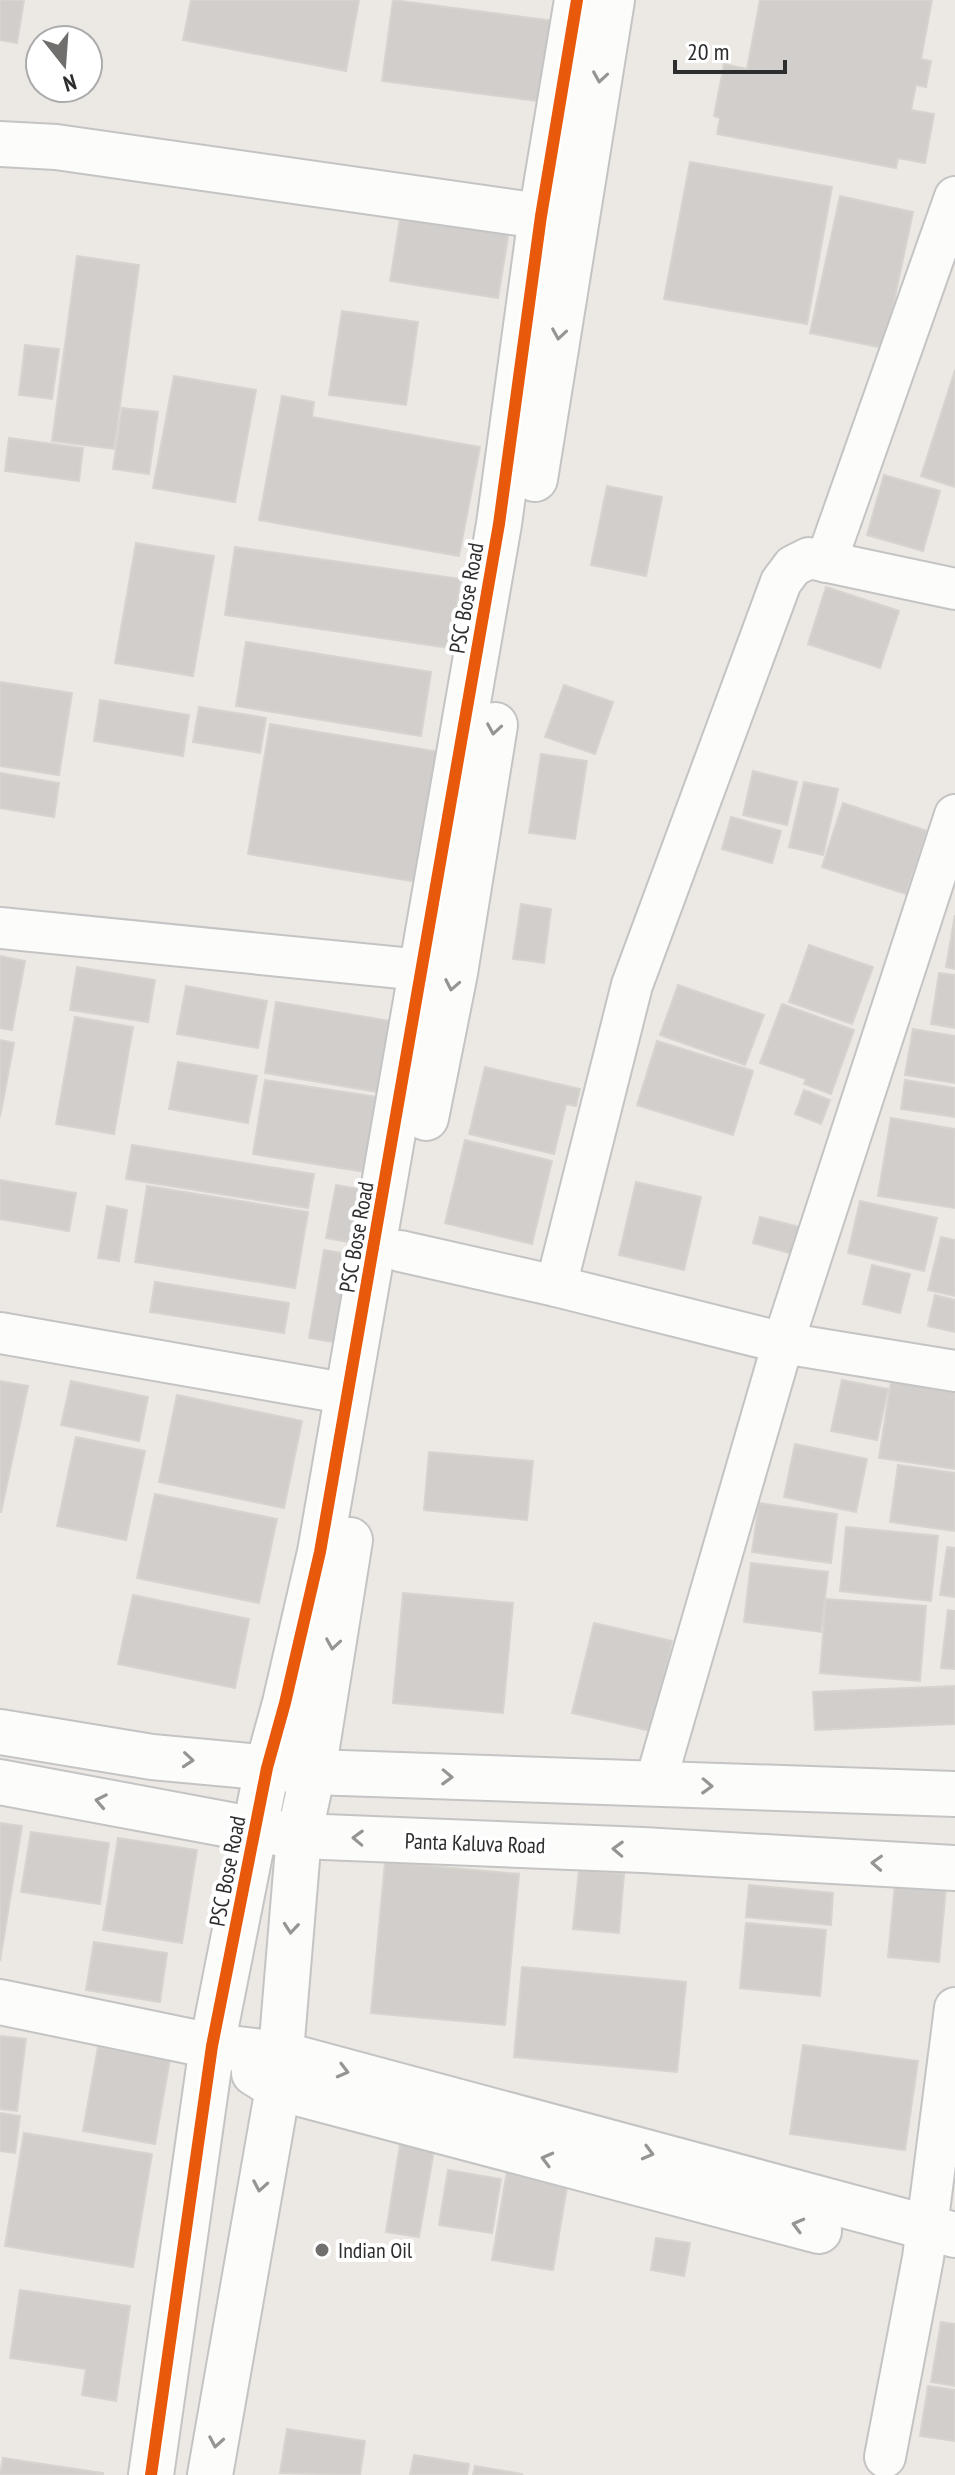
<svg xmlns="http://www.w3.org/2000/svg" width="955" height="2475" font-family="'PT Sans Narrow',sans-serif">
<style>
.building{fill:#d1cecb;stroke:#d7d4d0;stroke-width:2}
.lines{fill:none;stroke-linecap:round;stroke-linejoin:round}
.minor-casing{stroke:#c5c4c5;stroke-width:44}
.tertiary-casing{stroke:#c5c4c5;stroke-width:48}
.minor{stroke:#fcfcfb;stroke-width:40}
.tertiary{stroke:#fcfcfb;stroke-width:44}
.cycleway-casing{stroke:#fff;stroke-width:17}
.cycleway{stroke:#e8590c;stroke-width:12}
.oneway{stroke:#959594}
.poi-dot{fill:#706f6e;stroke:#fff;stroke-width:3}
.labels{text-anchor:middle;stroke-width:8;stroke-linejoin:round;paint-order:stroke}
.street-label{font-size:22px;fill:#2e2e2e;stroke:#fff}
.poi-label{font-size:22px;fill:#2e2e2e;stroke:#fff;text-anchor:start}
</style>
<rect width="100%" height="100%" fill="#ece8e4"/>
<g class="building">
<path d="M0,0H24L17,43L0,40Z"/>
<path d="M191,0H359L346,71L183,40Z"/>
<path d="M393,0L555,21L544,102L382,81Z"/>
<path d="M760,0H932L921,59L931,61L926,87L916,85L911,110L934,114L925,163L898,158L896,168L717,134L720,118L714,116L724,64L747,69Z"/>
<path d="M690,162L832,187L807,324L664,299Z"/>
<path d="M840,196L913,212L884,348L810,333Z"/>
<path d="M402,207L510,225L498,298L390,281Z"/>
<path d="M77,256L139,265L114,449L52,441Z"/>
<path d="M342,311L418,322L406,405L329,395Z"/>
<path d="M25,345L59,349L52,399L19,395Z"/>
<path d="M955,370V487L921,476Z"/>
<path d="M174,376L256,390L235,502L153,488Z"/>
<path d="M282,396L314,402L312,417L480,447L459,556L259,520Z"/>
<path d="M122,408L158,412L149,474L113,469Z"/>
<path d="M9,438L83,448L79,481L5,471Z"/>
<path d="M884,475L940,491L923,551L867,535Z"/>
<path d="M607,486L662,497L646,576L591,565Z"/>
<path d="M136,543L214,556L193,676L115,663Z"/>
<path d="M235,547L461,579L450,648L225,615Z"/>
<path d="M826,587L899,611L880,668L808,644Z"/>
<path d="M246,642L431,672L421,736L236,706Z"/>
<path d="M0,682L72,693L59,775L0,766Z"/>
<path d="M564,685L613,702L595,754L545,737Z"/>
<path d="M100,700L189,715L183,756L94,741Z"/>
<path d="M199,707L266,718L260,753L193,742Z"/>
<path d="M270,724L440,752L418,882L248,854Z"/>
<path d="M541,754L587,761L575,839L529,833Z"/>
<path d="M753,771L797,782L787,825L743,815Z"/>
<path d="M0,773L59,783L54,817L0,808Z"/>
<path d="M804,782L838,789L823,855L789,847Z"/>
<path d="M843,803L927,831L906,894L822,867Z"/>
<path d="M731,817L781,831L772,863L722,849Z"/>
<path d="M521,904L551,909L544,963L513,959Z"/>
<path d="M955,915V969L946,967Z"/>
<path d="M809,945L873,967L852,1024L789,1002Z"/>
<path d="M0,956L25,961L12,1030L0,1028Z"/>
<path d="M77,967L155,980L148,1022L70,1010Z"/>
<path d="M939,973L955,975V1028L931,1024Z"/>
<path d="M678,985L764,1015L745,1065L660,1035Z"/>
<path d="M186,986L267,1001L258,1048L177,1034Z"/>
<path d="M276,1002L408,1024L396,1095L265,1073Z"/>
<path d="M782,1004L854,1030L831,1094L804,1084L806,1079L760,1063Z"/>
<path d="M75,1017L133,1027L114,1134L56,1124Z"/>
<path d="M913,1029L955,1036V1083L905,1075Z"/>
<path d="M0,1040L14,1043L0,1117Z"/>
<path d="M657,1041L753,1071L733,1135L637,1105Z"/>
<path d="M178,1062L257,1076L248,1123L169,1109Z"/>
<path d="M485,1067L580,1089L576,1106L566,1104L554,1154L469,1134Z"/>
<path d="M265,1080L378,1097L366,1172L253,1154Z"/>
<path d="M905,1080L955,1088V1117L901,1109Z"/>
<path d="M804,1090L830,1100L821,1124L795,1114Z"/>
<path d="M891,1118L955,1129V1208L878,1196Z"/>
<path d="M465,1140L552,1161L532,1244L445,1223Z"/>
<path d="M132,1145L314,1174L308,1208L126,1179Z"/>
<path d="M0,1180L76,1193L69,1231L0,1219Z"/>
<path d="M636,1182L701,1197L684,1270L619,1255Z"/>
<path d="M336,1185L364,1190L354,1243L326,1238Z"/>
<path d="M147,1186L308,1212L295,1288L135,1262Z"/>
<path d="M860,1201L937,1218L924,1271L848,1253Z"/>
<path d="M107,1206L127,1210L119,1261L98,1258Z"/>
<path d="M760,1217L800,1227L793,1254L753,1243Z"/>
<path d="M941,1237L955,1240V1296L928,1290Z"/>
<path d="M324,1250L360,1256L345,1344L309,1338Z"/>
<path d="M872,1265L910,1274L900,1313L863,1304Z"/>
<path d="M155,1282L289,1303L284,1333L150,1312Z"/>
<path d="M935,1295L955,1300V1332L928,1326Z"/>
<path d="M842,1380L888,1389L877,1440L831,1431Z"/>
<path d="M0,1381L28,1386L1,1512H0Z"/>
<path d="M71,1381L148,1397L139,1441L61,1425Z"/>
<path d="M891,1382L955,1392V1469L879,1458Z"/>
<path d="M177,1395L302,1421L284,1508L159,1482Z"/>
<path d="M76,1437L145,1451L126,1540L57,1526Z"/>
<path d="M795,1444L867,1459L856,1512L784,1497Z"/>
<path d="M429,1452L533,1461L527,1520L424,1510Z"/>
<path d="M898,1465L955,1473V1531L890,1522Z"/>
<path d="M155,1494L277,1519L259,1603L137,1578Z"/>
<path d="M759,1503L837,1514L831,1563L752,1552Z"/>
<path d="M846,1527L938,1536L931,1601L840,1591Z"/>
<path d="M947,1547L955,1548V1597L940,1595Z"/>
<path d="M751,1563L828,1572L821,1632L744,1622Z"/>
<path d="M403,1593L513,1603L503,1713L393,1703Z"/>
<path d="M133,1595L249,1619L235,1688L118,1664Z"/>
<path d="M826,1599L926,1606L920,1681L820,1673Z"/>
<path d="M948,1610L955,1611V1669L941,1668Z"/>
<path d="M594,1623L672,1641L651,1731L572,1713Z"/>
<path d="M955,1686V1724L815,1730L813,1692Z"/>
<path d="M0,1823L22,1826L0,1961Z"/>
<path d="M31,1832L109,1843L100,1904L21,1892Z"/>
<path d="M118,1838L197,1850L182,1943L103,1930Z"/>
<path d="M385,1862L519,1874L505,2025L371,2013Z"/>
<path d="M579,1870L624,1874L619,1933L573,1929Z"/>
<path d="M895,1884L946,1888L939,1962L888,1957Z"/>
<path d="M749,1885L833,1893L831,1925L746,1917Z"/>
<path d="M746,1923L826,1930L820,1996L740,1988Z"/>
<path d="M94,1942L167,1953L160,2002L86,1990Z"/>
<path d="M522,1967L686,1982L677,2072L514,2057Z"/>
<path d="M0,2036L26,2039L17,2111L0,2109Z"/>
<path d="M803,2045L918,2061L905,2150L790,2134Z"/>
<path d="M98,2047L170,2059L155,2144L83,2131Z"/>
<path d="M0,2113L20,2116L15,2153L0,2151Z"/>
<path d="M24,2133L152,2154L133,2267L5,2246Z"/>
<path d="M400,2145L434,2150L419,2237L386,2232Z"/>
<path d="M509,2159L570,2169L553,2270L492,2260Z"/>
<path d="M448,2170L501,2179L492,2233L439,2225Z"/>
<path d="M656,2238L690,2243L684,2276L651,2270Z"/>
<path d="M20,2290L130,2306L116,2401L82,2395L86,2369L10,2358Z"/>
<path d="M941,2322L955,2324V2386L931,2382Z"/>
<path d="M928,2386L955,2390V2441L920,2436Z"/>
<path d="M287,2429L365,2441L360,2475L280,2473Z"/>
<path d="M414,2455L469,2464L467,2475H410Z"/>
<path d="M3,2458L103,2473V2475H0Z"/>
<path d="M475,2466L522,2474V2475H473Z"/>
</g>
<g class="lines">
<defs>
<g id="minor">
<path d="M826,562L955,197"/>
<path d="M0,928L422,970"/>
<path d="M400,1251L556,1286L783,1343L955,1371"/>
<path d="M556,1286L632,985L781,582L793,566L809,558L955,589"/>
<path d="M0,1333L349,1394"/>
<path d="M655,1784L783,1343L955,815"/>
<path d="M885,2457L923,2258L955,2008"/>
</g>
<g id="tertiary">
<path d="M0,144L56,147L568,220"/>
<path d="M535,479L612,0"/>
<path d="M426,1118L455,973L495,725"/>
<path d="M0,1732L152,1757L313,1772L955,1794"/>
<path d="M0,1782L256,1830L299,1836L643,1850L955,1868"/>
<path d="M0,2002L212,2046L281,2054L955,2235"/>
<path d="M254,2073L278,2088L819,2231"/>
<path d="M151,2475L212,2046L267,1768L285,1703L320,1552L499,524L541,216L577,0"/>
<path d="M210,2475L278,2088L299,1836L313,1772L350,1540"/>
</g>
</defs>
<use href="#minor" class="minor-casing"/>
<use href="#tertiary" class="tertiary-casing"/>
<use href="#minor" class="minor"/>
<use href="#tertiary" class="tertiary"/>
<defs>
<path id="cycleway" d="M151,2475L212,2046L267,1768L285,1703L320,1552L499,524L541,216L577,0"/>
</defs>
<use href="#cycleway" class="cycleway-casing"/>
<use href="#cycleway" class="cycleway"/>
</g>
<defs><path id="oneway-chevron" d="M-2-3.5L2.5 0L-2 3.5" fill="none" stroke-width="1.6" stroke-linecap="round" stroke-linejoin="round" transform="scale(2)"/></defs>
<g class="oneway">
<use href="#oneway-chevron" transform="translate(600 77) rotate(99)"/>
<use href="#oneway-chevron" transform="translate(559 334) rotate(99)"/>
<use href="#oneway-chevron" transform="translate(494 729) rotate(99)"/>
<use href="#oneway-chevron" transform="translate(452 985) rotate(101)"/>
<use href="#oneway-chevron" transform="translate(333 1644) rotate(99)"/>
<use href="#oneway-chevron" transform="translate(188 1760) rotate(5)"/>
<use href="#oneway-chevron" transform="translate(447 1777) rotate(2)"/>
<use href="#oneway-chevron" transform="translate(707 1786) rotate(2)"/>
<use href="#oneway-chevron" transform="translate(101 1801) rotate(-169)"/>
<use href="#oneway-chevron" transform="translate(358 1838) rotate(-178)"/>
<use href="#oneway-chevron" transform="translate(618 1849) rotate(-178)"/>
<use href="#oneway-chevron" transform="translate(877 1863) rotate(-177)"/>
<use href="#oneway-chevron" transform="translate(291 1928) rotate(95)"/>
<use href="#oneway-chevron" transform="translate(343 2071) rotate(15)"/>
<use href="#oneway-chevron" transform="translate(648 2153) rotate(15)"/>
<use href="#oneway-chevron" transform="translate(547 2159) rotate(-165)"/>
<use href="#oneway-chevron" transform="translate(260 2186) rotate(100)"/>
<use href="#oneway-chevron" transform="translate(798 2225) rotate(-165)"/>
<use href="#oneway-chevron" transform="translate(216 2442) rotate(100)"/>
</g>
<circle class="poi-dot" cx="322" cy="2250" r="8"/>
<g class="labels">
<g class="street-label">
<text transform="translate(466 598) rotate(-80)" y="8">PSC Bose Road</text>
<text transform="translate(356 1237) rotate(-80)" y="8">PSC Bose Road</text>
<text transform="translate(475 1843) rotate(2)" y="8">Panta Kaluva Road</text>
<text transform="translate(227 1871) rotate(-79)" y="8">PSC Bose Road</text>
</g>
<g class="poi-label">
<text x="338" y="2258">Indian Oil</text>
</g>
</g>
<g transform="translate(64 64) rotate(163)"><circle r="38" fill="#ffffff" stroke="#ababab" stroke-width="2"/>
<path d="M0-6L14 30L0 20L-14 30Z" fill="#706f6e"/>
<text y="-12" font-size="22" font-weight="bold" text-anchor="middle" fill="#2e2e2e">N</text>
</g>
<path d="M675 60v12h110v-12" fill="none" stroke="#2e2e2e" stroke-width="4"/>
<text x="687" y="60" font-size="24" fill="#2e2e2e" stroke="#ffffff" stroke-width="6" paint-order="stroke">20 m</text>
</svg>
